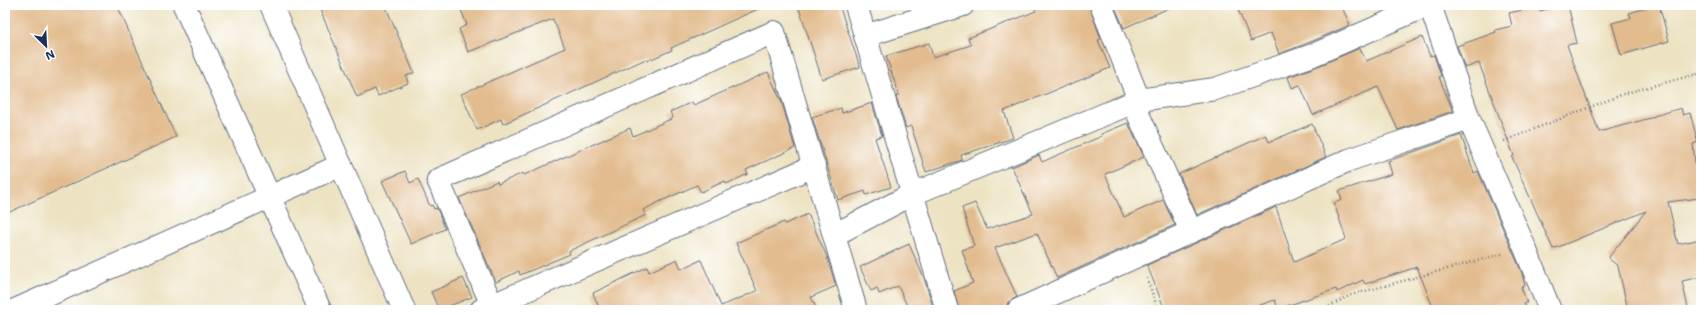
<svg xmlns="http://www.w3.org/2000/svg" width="1706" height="315" font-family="'Shantell Sans',sans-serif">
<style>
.building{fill:#e2bc8e}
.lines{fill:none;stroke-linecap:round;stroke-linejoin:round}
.minor-casing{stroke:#646e81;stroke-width:24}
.path{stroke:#646e81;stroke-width:2.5;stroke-dasharray:1 3;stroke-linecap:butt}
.minor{stroke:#fff;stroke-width:22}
</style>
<rect width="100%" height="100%" fill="#fff"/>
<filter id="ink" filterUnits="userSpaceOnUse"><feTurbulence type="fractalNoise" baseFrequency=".025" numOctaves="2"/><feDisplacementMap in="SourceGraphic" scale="8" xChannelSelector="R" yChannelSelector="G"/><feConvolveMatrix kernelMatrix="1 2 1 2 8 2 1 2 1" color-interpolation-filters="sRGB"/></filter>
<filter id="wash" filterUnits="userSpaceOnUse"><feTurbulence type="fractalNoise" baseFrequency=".012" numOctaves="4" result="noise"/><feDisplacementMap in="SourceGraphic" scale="16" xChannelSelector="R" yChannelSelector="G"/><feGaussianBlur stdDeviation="0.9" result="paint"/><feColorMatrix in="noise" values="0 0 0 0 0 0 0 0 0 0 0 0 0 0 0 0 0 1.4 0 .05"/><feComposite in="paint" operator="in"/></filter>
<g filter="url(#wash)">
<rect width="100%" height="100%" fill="#ede3c3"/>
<g id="blocks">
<g class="building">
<path d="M5,5H117L176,137L5,214Z"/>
<path d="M318,5H385L414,73L406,76L408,83L378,96L375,89L357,97Z"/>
<path d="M459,5H767L671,48L672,50L647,61L646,59L527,113L503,124L501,119L477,130L461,94L565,48L553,19L468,52L459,29L467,25Z"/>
<path d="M798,5H839L860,67L822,79Z"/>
<path d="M1033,5H1089L1101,39L1098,40L1110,68L1004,111L1013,138L961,155L962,160L926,172L911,126L906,128L896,96L899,95L886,56L929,43L933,57L971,45L968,38L1036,11Z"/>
<path d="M1114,5H1176L1124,28Z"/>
<path d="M1236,5H1341L1350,25L1308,43L1279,54L1271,33L1251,41Z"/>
<path d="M1568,5L1577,43L1567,45L1599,132L1654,117V116L1681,108L1683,115L1690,113L1698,142L1693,144L1699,198L1668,202L1678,244L1701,239V277L1682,281L1688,308L1677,310H1628L1618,266L1608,258L1646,211L1553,249L1512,157L1514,156L1479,63L1465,68L1457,46L1496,32L1495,30L1512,26L1509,13L1537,7L1539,11Z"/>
<path d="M1656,5H1659L1669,41L1621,55L1612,23L1631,18L1629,13Z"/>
<path d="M1422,37L1430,56L1434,55L1441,76L1439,77L1453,111L1398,130L1378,87L1313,115L1300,85L1292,88L1288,77L1318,66L1360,48L1366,61Z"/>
<path d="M768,72L782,103L795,148L746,170L748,174L726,184L725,181L701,192L697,185L661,201L643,210L646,215L569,251L570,254L520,275L519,271L496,282L459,198L497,181L498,184L523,173L524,175L630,128L633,136L673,118L670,112L692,102L694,105Z"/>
<path d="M872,103L882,136L875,138L891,187L866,195L865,191L838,200L812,117L841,108L842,113Z"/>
<path d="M1128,123L1144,157L1105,174L1124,217L1163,200L1175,225L1057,278L1037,233L995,248L1017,297L1008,302L1006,308L1002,310H959L954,291L973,283L962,250L974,246L962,208L975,203L987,229L1033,214L1012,167L1039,155L1042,162L1102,136L1101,134Z"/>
<path d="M1312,124L1326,157L1197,215L1179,174L1266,135L1269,142Z"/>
<path d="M1461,135L1474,173L1478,171L1522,273L1525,286L1521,287L1527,303L1524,304L1527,310H1434L1417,267L1365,284L1363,280L1337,292L1336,289L1278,309L1275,300L1245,310H1165L1147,265L1276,207L1294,262L1346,239L1334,203L1342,200L1339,191L1392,174L1388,161Z"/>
<path d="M405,171L410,183L418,179L430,206L432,205L434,209L437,208L445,229L411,244L382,181Z"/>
<path d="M808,214L827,257L836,286L811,297L817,310H600L593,293L647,267L649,272L677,259L681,269L701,260L721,306L757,291L736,243L784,222L785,224Z"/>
<path d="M909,244L924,278L934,310H909L898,286L879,294L877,288L871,291L860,267Z"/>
<path d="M463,278L472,297L439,310L431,292Z"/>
</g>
</g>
</g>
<g filter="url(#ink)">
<use href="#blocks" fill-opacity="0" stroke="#646e81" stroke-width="1"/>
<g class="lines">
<defs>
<g id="minor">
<path d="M184,5L320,310"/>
<path d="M271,5L404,310"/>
<path d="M856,5L947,310"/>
<path d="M1101,5L1139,100"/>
<path d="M1430,5L1469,119L1525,248L1550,310"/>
<path d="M865,36L963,5"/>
<path d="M1133,103L1191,231"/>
<path d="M834,235L913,194L1139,100L1215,89L1313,55L1428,5"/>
<path d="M15,310L341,165"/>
<path d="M481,310L814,166"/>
<path d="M494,310L438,180L774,32L856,310"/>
<path d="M1018,310L1349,160L1469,119"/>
</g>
</defs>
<use href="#minor" class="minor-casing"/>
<g class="path">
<path d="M1504,141L1626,93L1701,73"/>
<path d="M1147,278L1158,310"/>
<path d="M1322,310L1351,295L1502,254"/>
<path d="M1697,310L1701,309"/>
</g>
<use href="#minor" class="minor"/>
</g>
</g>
<rect width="1706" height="315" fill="none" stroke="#fff" stroke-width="20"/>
<g transform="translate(46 46) rotate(156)" stroke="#ffffff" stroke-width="3" paint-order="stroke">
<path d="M0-3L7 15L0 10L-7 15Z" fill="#1b2f5e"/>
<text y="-6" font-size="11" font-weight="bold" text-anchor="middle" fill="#1b2f5e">N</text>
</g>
</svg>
